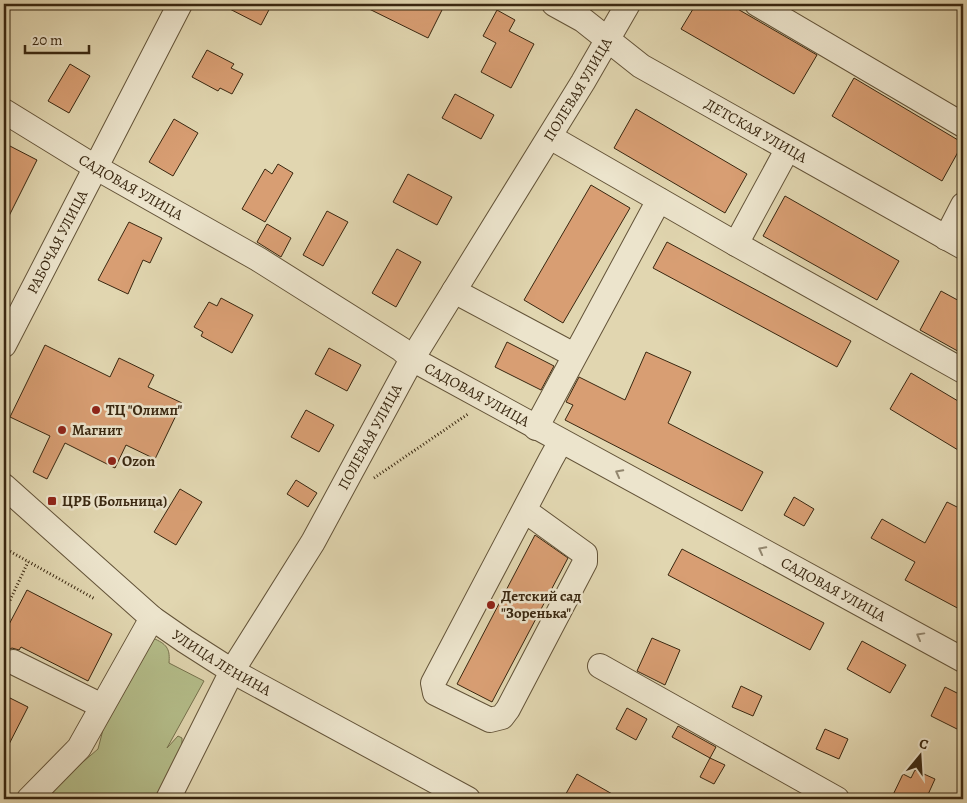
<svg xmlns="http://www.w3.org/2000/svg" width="967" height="803" font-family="Alegreya,serif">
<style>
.green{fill:#b4bd8a;stroke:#76724d}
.building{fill:#d89e73;stroke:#392710}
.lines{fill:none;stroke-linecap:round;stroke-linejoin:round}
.minor-casing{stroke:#635338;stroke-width:26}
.path{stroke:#392710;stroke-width:3;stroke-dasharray:1 2.5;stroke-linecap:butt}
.minor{stroke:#ece4cc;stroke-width:24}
.oneway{stroke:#92866e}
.poi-dot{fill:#8f2418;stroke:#ece4cc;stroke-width:2}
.labels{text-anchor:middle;stroke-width:5;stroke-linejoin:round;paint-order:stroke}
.street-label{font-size:15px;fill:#392710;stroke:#ece4cc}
.poi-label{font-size:15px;font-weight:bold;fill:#392710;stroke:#ece4cc;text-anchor:start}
</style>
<rect width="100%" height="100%" fill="#e1d6b0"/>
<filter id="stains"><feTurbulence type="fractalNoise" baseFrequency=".004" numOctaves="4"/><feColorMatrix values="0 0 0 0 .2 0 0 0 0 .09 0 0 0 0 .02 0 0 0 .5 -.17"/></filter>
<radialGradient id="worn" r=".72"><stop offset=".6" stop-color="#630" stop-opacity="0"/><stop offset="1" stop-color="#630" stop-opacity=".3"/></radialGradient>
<path class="green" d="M155,639C168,645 170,650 169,663L204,681L167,748L178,736L182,738V753L162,799H40L98,749L105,722L146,640Z"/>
<g class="building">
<path d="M220,4H272L261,25Z"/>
<path d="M359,4H445L428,38Z"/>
<path d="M696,4H729L817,55L794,94L681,29Z"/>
<path d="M497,10L515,20L509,31L534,44L511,88L481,72L496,43L483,36Z"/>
<path d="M207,50L234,64L231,68L243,74L232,94L220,88L218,91L192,77Z"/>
<path d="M70,64L90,76L69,113L48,101Z"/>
<path d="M854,78L963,143L942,181L832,116Z"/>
<path d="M455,94L494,115L481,139L442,118Z"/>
<path d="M636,109L747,174L725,213L614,148Z"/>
<path d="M174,119L198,133L173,176L149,162Z"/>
<path d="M8,145L37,160L4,226V154Z"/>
<path d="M278,164L293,173L265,222L242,209L265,169L272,174Z"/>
<path d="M408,174L452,197L437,225L393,202Z"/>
<path d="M591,185L630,208L563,323L524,300Z"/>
<path d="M785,196L899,261L877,300L763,236Z"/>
<path d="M327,211L348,222L323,266L303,255Z"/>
<path d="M129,222L162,238L150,263L143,260L128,294L98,280Z"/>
<path d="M267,224L291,238L281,257L257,242Z"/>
<path d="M667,242L851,341L837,367L653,268Z"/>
<path d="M397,249L421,262L396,307L372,293Z"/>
<path d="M941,291L963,303V354L920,330Z"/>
<path d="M221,298L253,315L232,353L201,336L203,332L194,327L209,302L217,306Z"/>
<path d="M507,342L554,366L541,390L495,367Z"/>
<path d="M45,345L110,377L119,358L154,375L148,387L182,403L155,459L126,445L115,468L65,443L47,479L33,472L50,436L10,417Z"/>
<path d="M329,348L361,365L347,391L315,374Z"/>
<path d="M646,352L691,372L668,423L763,472L742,511L565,420L573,405L566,402L579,377L625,400Z"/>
<path d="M911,373L963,404V453L890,409Z"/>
<path d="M306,410L334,425L319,452L291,437Z"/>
<path d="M296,480L317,493L308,507L287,494Z"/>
<path d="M180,489L202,502L176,545L154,532Z"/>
<path d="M794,497L814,509L804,526L784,515Z"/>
<path d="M947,502L963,510V611L905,580L915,562L871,538L882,519L925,543Z"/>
<path d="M535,535L568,558L492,702L457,684Z"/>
<path d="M682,549L824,623L810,650L668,575Z"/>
<path d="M27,590L112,634L88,681L21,647L19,650L12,648L4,652V634Z"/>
<path d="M652,638L680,650L665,685L637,671Z"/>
<path d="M862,641L906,665L890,693L847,669Z"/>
<path d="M741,686L762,696L753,716L732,707Z"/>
<path d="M945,687L963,696V732L931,716Z"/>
<path d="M4,695L28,707L4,754Z"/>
<path d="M627,708L647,719L636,740L616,729Z"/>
<path d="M678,726L716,747L710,758L672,737Z"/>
<path d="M825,729L848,739L839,759L816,749Z"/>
<path d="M710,758L725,765L714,784L700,777Z"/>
<path d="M915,770L935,779L926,799H891L903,774L911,778Z"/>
<path d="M577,774L621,799H563Z"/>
</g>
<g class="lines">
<defs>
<g id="minor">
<path id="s1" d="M554,4L583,20L641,66L963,247"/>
<path d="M757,4L963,125"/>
<path id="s2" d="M4,111L95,167L258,259L401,349L412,359L963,660"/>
<path d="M550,137L736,244L963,371"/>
<path d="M946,238L963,205"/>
<path d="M736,244L787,150"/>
<path d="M454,291L574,355"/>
<path id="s3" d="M4,345L180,4"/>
<path d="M536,428L659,200"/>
<path id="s4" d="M4,486L152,618L185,641L232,671L468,799"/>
<path d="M524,510L585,554V562L508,709L502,717L490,720L435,693L433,683L551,459L561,441"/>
<path d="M13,662L102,706"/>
<path d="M600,666L837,799"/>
<path d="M29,799L79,748L152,618"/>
<path id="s5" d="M168,799L232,671L313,542L412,359L583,82L628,4"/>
</g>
</defs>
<use href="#minor" class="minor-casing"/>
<g class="path">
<path d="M374,478L468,414"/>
<path d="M4,548L95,599"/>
<path d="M4,613L28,562"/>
</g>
<use href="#minor" class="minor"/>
</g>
<defs><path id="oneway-chevron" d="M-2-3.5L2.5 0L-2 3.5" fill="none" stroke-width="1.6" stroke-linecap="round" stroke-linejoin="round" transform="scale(1.25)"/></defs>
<g class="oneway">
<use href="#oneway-chevron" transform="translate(619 473) rotate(-152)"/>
<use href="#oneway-chevron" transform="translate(762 550) rotate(-152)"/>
<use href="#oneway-chevron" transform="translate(920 636) rotate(-151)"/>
</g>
<g class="poi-dot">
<circle cx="96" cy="410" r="5"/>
<circle cx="62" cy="430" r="5"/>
<circle cx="112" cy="461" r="5"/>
<rect x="47" y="496" width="10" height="10" rx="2.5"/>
<circle cx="491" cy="605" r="5"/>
</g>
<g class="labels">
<g class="street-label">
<text dy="5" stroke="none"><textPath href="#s5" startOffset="820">ПОЛЕВАЯ УЛИЦА</textPath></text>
<text dy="5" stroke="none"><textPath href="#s1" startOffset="239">ДЕТСКАЯ УЛИЦА</textPath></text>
<text dy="5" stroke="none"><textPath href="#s2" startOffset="148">САДОВАЯ УЛИЦА</textPath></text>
<text dy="5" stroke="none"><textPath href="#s3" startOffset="116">РАБОЧАЯ УЛИЦА</textPath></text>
<text dy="5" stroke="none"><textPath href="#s2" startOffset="552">САДОВАЯ УЛИЦА</textPath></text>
<text dy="5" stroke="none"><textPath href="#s5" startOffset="415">ПОЛЕВАЯ УЛИЦА</textPath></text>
<text dy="5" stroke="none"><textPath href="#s2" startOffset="958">САДОВАЯ УЛИЦА</textPath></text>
<text dy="5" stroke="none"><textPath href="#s4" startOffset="281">УЛИЦА ЛЕНИНА</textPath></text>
</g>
<g class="poi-label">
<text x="106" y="415">ТЦ "Олимп"</text>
<text x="72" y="435">Магнит</text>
<text x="122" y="466">Ozon</text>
<text x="62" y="506">ЦРБ (Больница)</text>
<text x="501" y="601">Детский сад<tspan x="501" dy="17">"Зоренька"</tspan></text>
</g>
</g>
<rect width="967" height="803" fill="none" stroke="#e1d6b0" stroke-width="20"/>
<rect x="5" y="5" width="957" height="793" fill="none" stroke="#392710" stroke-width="2.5"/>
<rect x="10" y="10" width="947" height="783" fill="none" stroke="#392710"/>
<g transform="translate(920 756) rotate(18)" stroke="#ece4cc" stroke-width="4" paint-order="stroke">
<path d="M0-4L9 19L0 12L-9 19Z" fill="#392710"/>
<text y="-8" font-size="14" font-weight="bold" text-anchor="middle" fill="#392710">С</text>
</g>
<path d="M25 45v8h64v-8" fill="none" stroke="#392710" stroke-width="2.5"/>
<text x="32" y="45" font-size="15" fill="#392710" stroke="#ece4cc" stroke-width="4" paint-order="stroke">20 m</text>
<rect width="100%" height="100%" filter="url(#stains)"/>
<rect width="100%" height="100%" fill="url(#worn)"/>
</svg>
